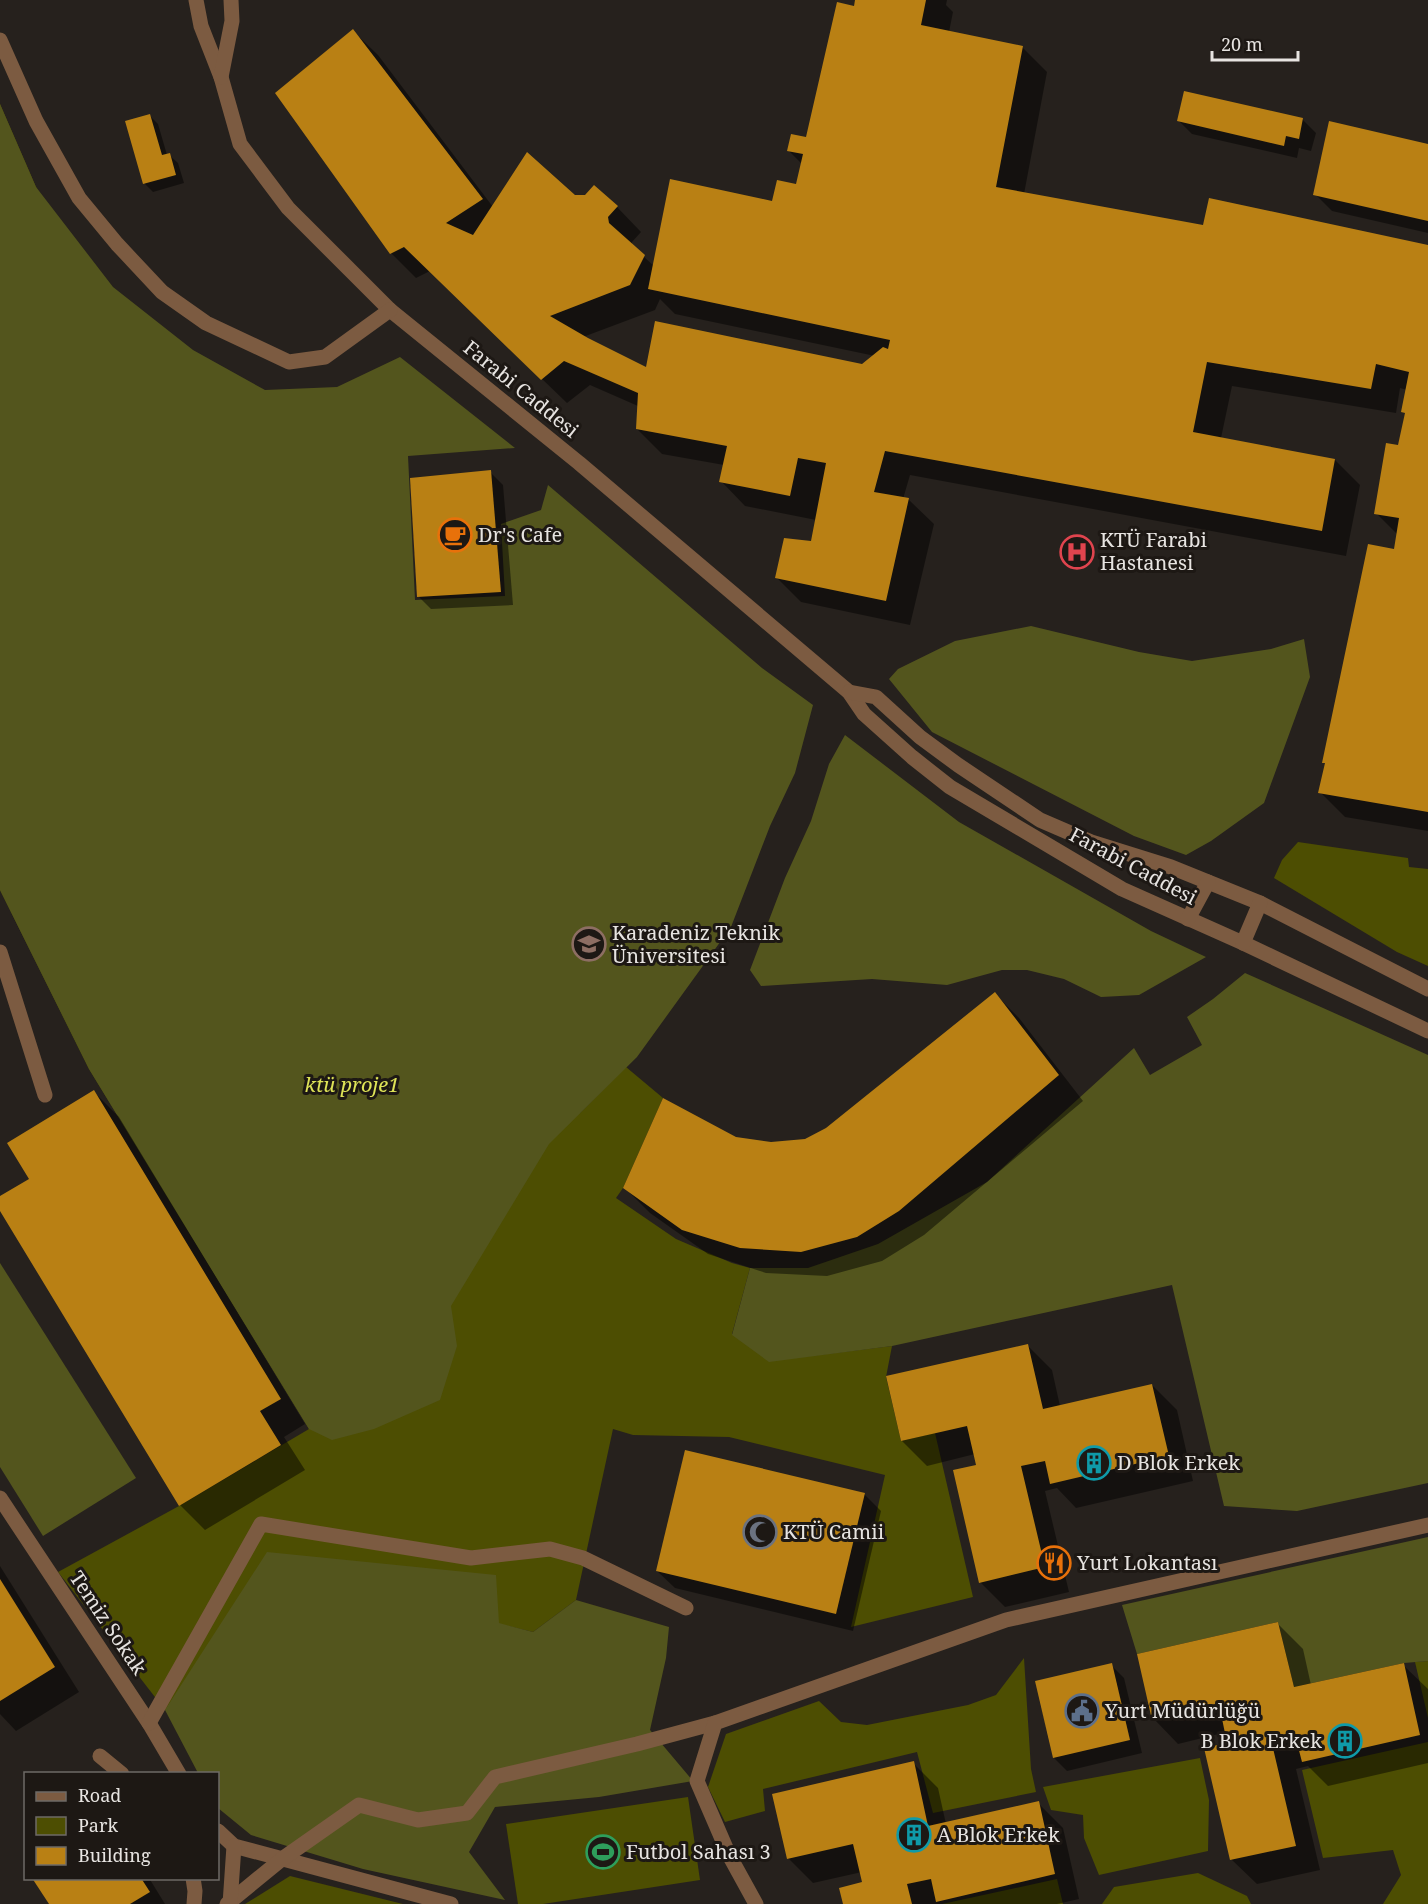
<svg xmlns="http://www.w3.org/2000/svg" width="1428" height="1904" font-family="'Noto Serif',serif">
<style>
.green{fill:#4d4e02}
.forest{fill:#53551d}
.shadow{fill:#0007;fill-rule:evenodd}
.building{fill:#b98014}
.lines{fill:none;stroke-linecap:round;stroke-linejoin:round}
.minor{stroke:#7c5b41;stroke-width:15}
.labels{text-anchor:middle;stroke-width:6;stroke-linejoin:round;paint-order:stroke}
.street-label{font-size:20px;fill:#e7e4e1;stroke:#1d1814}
.poi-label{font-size:20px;fill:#e7e4e1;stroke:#1d1814;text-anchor:start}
.park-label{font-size:20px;font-style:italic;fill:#dee357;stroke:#1d1814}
</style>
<rect width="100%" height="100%" fill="#26211d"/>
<g class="green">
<path d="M0,104L36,187L580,1113L626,1067L663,1098L623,1188L616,1198L676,1239L732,1263L750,1268L732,1334L769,1361L892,1346L886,1377L901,1441L935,1433L973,1597L851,1627L885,1475L729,1437L633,1435L613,1429L576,1600L533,1632L499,1624L165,1710L58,1572L179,1506L309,1429L89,1069L0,890Z"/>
<path d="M1298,842L1408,858L1409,867L1428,869V966L1397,952L1274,878L1282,860Z"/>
<path d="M1024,1658L1031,1769L1036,1792L933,1813L917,1752L763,1789L765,1811L725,1822L708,1787L726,1734L819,1701L841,1722L867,1725L968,1705L996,1695Z"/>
<path d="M1428,1661V1718L1415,1662Z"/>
<path d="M1428,1742V1904H1383L1401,1875L1393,1850L1323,1858L1302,1770Z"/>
<path d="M1200,1758L1209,1800L1208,1851L1099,1875L1084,1838L1083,1815L1051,1810L1043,1787Z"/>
<path d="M688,1797L700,1880L543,1904H518L506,1824Z"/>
<path d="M1198,1873L1247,1896L1251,1904H1102L1114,1887Z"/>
<path d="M290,1876L403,1904H245Z"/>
<path d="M1057,1879L1063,1904H942Z"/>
</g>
<g class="forest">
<path d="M0,104L36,187L113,287L193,350L265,390L337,387L400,357L515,448L408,456L415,600L505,596L501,524L541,510L548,485L762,668L813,705L795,773L770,826L731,927L637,1057L549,1144L451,1306L457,1346L440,1400L374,1429L332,1440L309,1429L89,1069L0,890Z"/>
<path d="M1031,626L1139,652L1192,661L1271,649L1304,639L1310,677L1264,803L1211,841L1186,855L1134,836L932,732L889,679L898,669L955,641Z"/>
<path d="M845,735L959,822L1151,931L1206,957L1139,995L1101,997L1064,979L1027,970H1002L947,985L872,979L761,986L750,970L785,878L811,821L829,764Z"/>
<path d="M1245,973L1428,1055V1483L1297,1511L1224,1506L1172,1285L892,1346L769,1362L732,1335L750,1268H808L878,1244L987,1182L1134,1048L1150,1075L1202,1045L1187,1017L1213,999Z"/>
<path d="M0,1263L136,1478L43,1536L0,1467Z"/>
<path d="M1428,1537V1661L1404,1663L1294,1687L1278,1622L1137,1654L1122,1605Z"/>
<path d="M267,1552L496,1575L499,1623L533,1632L576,1600L669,1627L666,1658L650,1730L693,1781L599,1797L495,1807L469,1852L505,1900L363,1869L251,1835L218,1808V1774L198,1773L165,1710Z"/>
</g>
<g class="shadow">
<path d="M856,0H947L946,5L953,12L949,32L1022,47L1047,72L1024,194L1205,226L1428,246V831L1345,817L1320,792L1326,764L1324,762L1395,550L1398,535L1376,513L1399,446L1406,414L1403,412L1407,390L1400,388L1396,413L1232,386L1221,438L1335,460L1360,485L1346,556L910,475L903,499L909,500L934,524L910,625L801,602L777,578L812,543L816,520L745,506L721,481L724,465L662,454L637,429L638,406L590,385L567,403L430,271L416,278L391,253L277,93L353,31L378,55L493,207L574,197L617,207L641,232L632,242V246L654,266L773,203L797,185L802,164L789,151L807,139ZM660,299L675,314L875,356L863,365L647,370L583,337L655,310Z"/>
<path d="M150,116L158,124L167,155H169L178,163L184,183L153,192L145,184L127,122Z"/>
<path d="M1303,120L1316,133L1311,151L1299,148L1297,158L1192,134L1179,121Z"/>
<path d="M1428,146V233L1332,211L1315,194Z"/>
<path d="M490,472L503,485L513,605L431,609L418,596Z"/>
<path d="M995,994L1019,1018L1083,1101L924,1235L882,1261L827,1276L766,1273L708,1254L650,1213L625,1188L735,1138L771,1143L806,1140L827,1130Z"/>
<path d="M94,1092L119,1117L305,1424L284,1437L305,1470L205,1530L181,1506L0,1208V1198L31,1180Z"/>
<path d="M1027,1345L1052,1370L1060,1406L1152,1385L1177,1410L1193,1481L1076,1508L1057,1488L1045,1491L1069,1592L1005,1607L980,1582L978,1466L975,1454L927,1466L902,1441Z"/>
<path d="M864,1494L881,1511L853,1631L675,1588L657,1571Z"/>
<path d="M0,1566L79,1692L16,1731L0,1714Z"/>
<path d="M1278,1624L1303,1649L1311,1685L1403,1665L1428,1689V1763L1328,1786L1308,1766L1296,1769L1320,1870L1257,1884L1232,1860L1229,1744L1227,1732L1178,1744L1154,1719Z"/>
<path d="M1111,1665L1124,1678L1142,1753L1067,1771L1054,1758Z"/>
<path d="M913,1763L938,1788L946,1824L1038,1803L1063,1828L1079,1899L1057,1904H844L864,1883L862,1872L813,1883L788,1858Z"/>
<path d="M34,1878H149L165,1904H50Z"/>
</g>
<g class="building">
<path d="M855,0H926L921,25L1023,46L996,187L1203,225L1209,198L1428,245V812L1318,793L1325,763H1322L1368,544L1394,549L1399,518L1374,514L1386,443L1398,445L1405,413L1401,412L1409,372L1376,364L1371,389L1207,362L1193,432L1335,459L1322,531L885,451L874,492L909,498L886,601L775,578L784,538L811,541L826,463L798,458L790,496L719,482L727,446L636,429L638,393L564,361L541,380L404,247L390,254L275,93L353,29L483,199L446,223L473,235L527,152L575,195H585L594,185L618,206L608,217L609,223L645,255L630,285L550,316L588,338L646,367L655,321L862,364L883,347L888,349L890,340L648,289L670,179L772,201L777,180L796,184L803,154L787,151L791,134L806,137L837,2L854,6Z"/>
<path d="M1184,91L1303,118L1299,139L1286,136L1284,146L1177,121Z"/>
<path d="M150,114L162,155L170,153L176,175L143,184L125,121Z"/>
<path d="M1329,121L1428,144V221L1313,195Z"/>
<path d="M491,470L501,592L417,597L410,478Z"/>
<path d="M995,992L1059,1075L899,1211L857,1237L801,1252L740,1248L682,1230L623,1188L663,1098L736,1137L771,1142L805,1139L826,1128Z"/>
<path d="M94,1090L281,1399L260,1411L281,1445L179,1506L0,1211V1196L29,1179L7,1143Z"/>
<path d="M1028,1344L1043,1409L1152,1384L1169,1456L1050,1484L1045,1461L1021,1466L1045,1567L979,1583L953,1470L976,1465L967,1426L901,1441L886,1376Z"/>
<path d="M685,1450L865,1493L836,1614L656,1571Z"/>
<path d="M0,1579L55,1667L0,1701Z"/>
<path d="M1278,1622L1294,1687L1404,1663L1420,1735L1302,1762L1296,1739L1272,1744L1296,1846L1230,1860L1204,1748L1227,1743L1219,1704L1152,1720L1137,1654Z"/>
<path d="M1112,1663L1130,1740L1053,1758L1035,1681Z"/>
<path d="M914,1761L928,1826L1039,1801L1055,1874L936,1902L931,1879L907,1884L912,1904H843L839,1888L862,1882L853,1844L787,1859L772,1794Z"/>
<path d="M32,1878H141L150,1892L130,1904H49Z"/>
</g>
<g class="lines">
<g class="minor">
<path d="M196,0L201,26L221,77L240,144L288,208L390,310L579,463L849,692L864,714L912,757L950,787L1122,889L1243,943L1428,1031"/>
<path d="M0,40L36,121L79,198L117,244L162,292L206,323L289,362L325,357L390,310"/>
<path d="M221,77L232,21L231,0"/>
<path d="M849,692L876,697L920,737L958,765L1040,820L1091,842L1171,867L1260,903L1428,989"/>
<path d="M1188,919L1208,882"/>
<path d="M1243,943L1260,903"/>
<path d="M0,952L45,1095"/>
<path d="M0,1498L149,1723L179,1774"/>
<path d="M149,1723L261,1524L471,1558L550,1549L583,1558L686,1608"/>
<path d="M100,1756L122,1774"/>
<path d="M218,1831L234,1846L451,1904"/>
<path d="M193,1878L195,1891L194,1904"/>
<path d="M227,1904L282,1859L359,1805L418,1820L467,1813L495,1777L637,1744L715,1723"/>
<path d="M230,1904L234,1846"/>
<path d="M756,1904L729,1855L697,1781L715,1723L1006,1620L1428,1525"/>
</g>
</g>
<defs>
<symbol id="cafe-ring" viewBox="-11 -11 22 22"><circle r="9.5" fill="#1d1814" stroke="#e8710a" stroke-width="1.5"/><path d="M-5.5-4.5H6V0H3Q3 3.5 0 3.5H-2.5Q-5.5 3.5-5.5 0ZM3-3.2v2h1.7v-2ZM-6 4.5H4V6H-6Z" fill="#e8710a"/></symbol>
<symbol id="hospital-ring" viewBox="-11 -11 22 22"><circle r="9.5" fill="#1d1814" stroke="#e0444e" stroke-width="1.5"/><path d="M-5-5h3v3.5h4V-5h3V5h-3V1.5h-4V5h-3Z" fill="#e0444e"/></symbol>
<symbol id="university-ring" viewBox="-11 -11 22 22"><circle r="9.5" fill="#1d1814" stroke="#8d6e63" stroke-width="1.5"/><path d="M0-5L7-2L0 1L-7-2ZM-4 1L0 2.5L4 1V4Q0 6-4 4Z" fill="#8d6e63"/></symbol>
<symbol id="building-ring" viewBox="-11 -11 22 22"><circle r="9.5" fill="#1d1814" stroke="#0f9aa8" stroke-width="1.5"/><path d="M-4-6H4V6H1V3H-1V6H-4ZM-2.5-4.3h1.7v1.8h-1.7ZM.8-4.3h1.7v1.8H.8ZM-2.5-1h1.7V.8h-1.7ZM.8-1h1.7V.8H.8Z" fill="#0f9aa8"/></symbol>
<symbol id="mosque-ring" viewBox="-11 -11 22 22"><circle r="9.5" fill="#1d1814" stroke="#6b7280" stroke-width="1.5"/><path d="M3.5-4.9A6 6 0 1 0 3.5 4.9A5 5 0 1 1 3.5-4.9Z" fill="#6b7280"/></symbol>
<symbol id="restaurant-ring" viewBox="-11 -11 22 22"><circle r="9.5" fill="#1d1814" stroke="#e8710a" stroke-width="1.5"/><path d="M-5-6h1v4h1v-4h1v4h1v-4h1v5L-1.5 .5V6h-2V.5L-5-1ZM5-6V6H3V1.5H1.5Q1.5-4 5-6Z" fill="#e8710a"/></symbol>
<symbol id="civic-ring" viewBox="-11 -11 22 22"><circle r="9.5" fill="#1d1814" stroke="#5c6f8a" stroke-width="1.5"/><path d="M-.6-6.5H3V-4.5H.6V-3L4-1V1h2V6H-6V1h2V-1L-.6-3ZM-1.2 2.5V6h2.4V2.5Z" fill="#5c6f8a"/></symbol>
<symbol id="stadium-ring" viewBox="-11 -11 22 22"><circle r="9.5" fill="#1d1814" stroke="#2e9e5b" stroke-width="1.5"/><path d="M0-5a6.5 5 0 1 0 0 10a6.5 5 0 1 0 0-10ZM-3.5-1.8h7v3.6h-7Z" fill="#2e9e5b"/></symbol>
</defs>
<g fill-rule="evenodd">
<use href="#cafe-ring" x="436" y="516" width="38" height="38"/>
<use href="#hospital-ring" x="1058" y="533" width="38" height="38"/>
<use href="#university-ring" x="570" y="925" width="38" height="38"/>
<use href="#building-ring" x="1075" y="1444" width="38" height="38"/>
<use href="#mosque-ring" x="741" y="1513" width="38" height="38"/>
<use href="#restaurant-ring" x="1035" y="1544" width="38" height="38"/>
<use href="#civic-ring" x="1063" y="1692" width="38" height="38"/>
<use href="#building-ring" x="1326" y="1722" width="38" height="38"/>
<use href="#building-ring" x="895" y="1816" width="38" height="38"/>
<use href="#stadium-ring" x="584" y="1833" width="38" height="38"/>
</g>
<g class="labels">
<g class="street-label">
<text transform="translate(521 389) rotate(39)" y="7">Farabi Caddesi</text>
<text transform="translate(1133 866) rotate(28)" y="7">Farabi Caddesi</text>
<text transform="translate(108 1623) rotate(56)" y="7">Temiz Sokak</text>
</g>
<g class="poi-label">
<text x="478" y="542">Dr's Cafe</text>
<text x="1100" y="547">KTÜ Farabi<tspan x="1100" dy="23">Hastanesi</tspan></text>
<text x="612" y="940">Karadeniz Teknik<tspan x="612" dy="23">Üniversitesi</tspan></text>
<text x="1117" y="1470">D Blok Erkek</text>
<text x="783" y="1539">KTÜ Camii</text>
<text x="1077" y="1570">Yurt Lokantası</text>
<text x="1105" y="1718">Yurt Müdürlüğü</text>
<text x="1322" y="1748" text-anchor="end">B Blok Erkek</text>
<text x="937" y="1842">A Blok Erkek</text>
<text x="626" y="1859">Futbol Sahası 3</text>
</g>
<g class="park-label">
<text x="352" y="1092">ktü proje1</text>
</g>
</g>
<rect x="24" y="1772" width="195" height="108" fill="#1d1814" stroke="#6e6a66" stroke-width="1.5"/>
<rect x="36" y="1792" width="30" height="9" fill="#7c5b41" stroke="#6e6a66" stroke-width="1.5"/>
<text x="78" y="1802" font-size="18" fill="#e7e4e1">Road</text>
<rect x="36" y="1817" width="30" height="18" fill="#4d4e02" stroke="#6e6a66" stroke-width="1.5"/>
<text x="78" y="1832" font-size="18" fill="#e7e4e1">Park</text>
<rect x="36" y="1847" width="30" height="18" fill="#b98014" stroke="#6e6a66" stroke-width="1.5"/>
<text x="78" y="1862" font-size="18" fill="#e7e4e1">Building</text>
<path d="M1212 51v9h86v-9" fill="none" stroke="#e7e4e1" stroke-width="3"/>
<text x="1221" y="51" font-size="18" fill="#e7e4e1" stroke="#1d1814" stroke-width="4.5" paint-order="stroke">20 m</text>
</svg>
